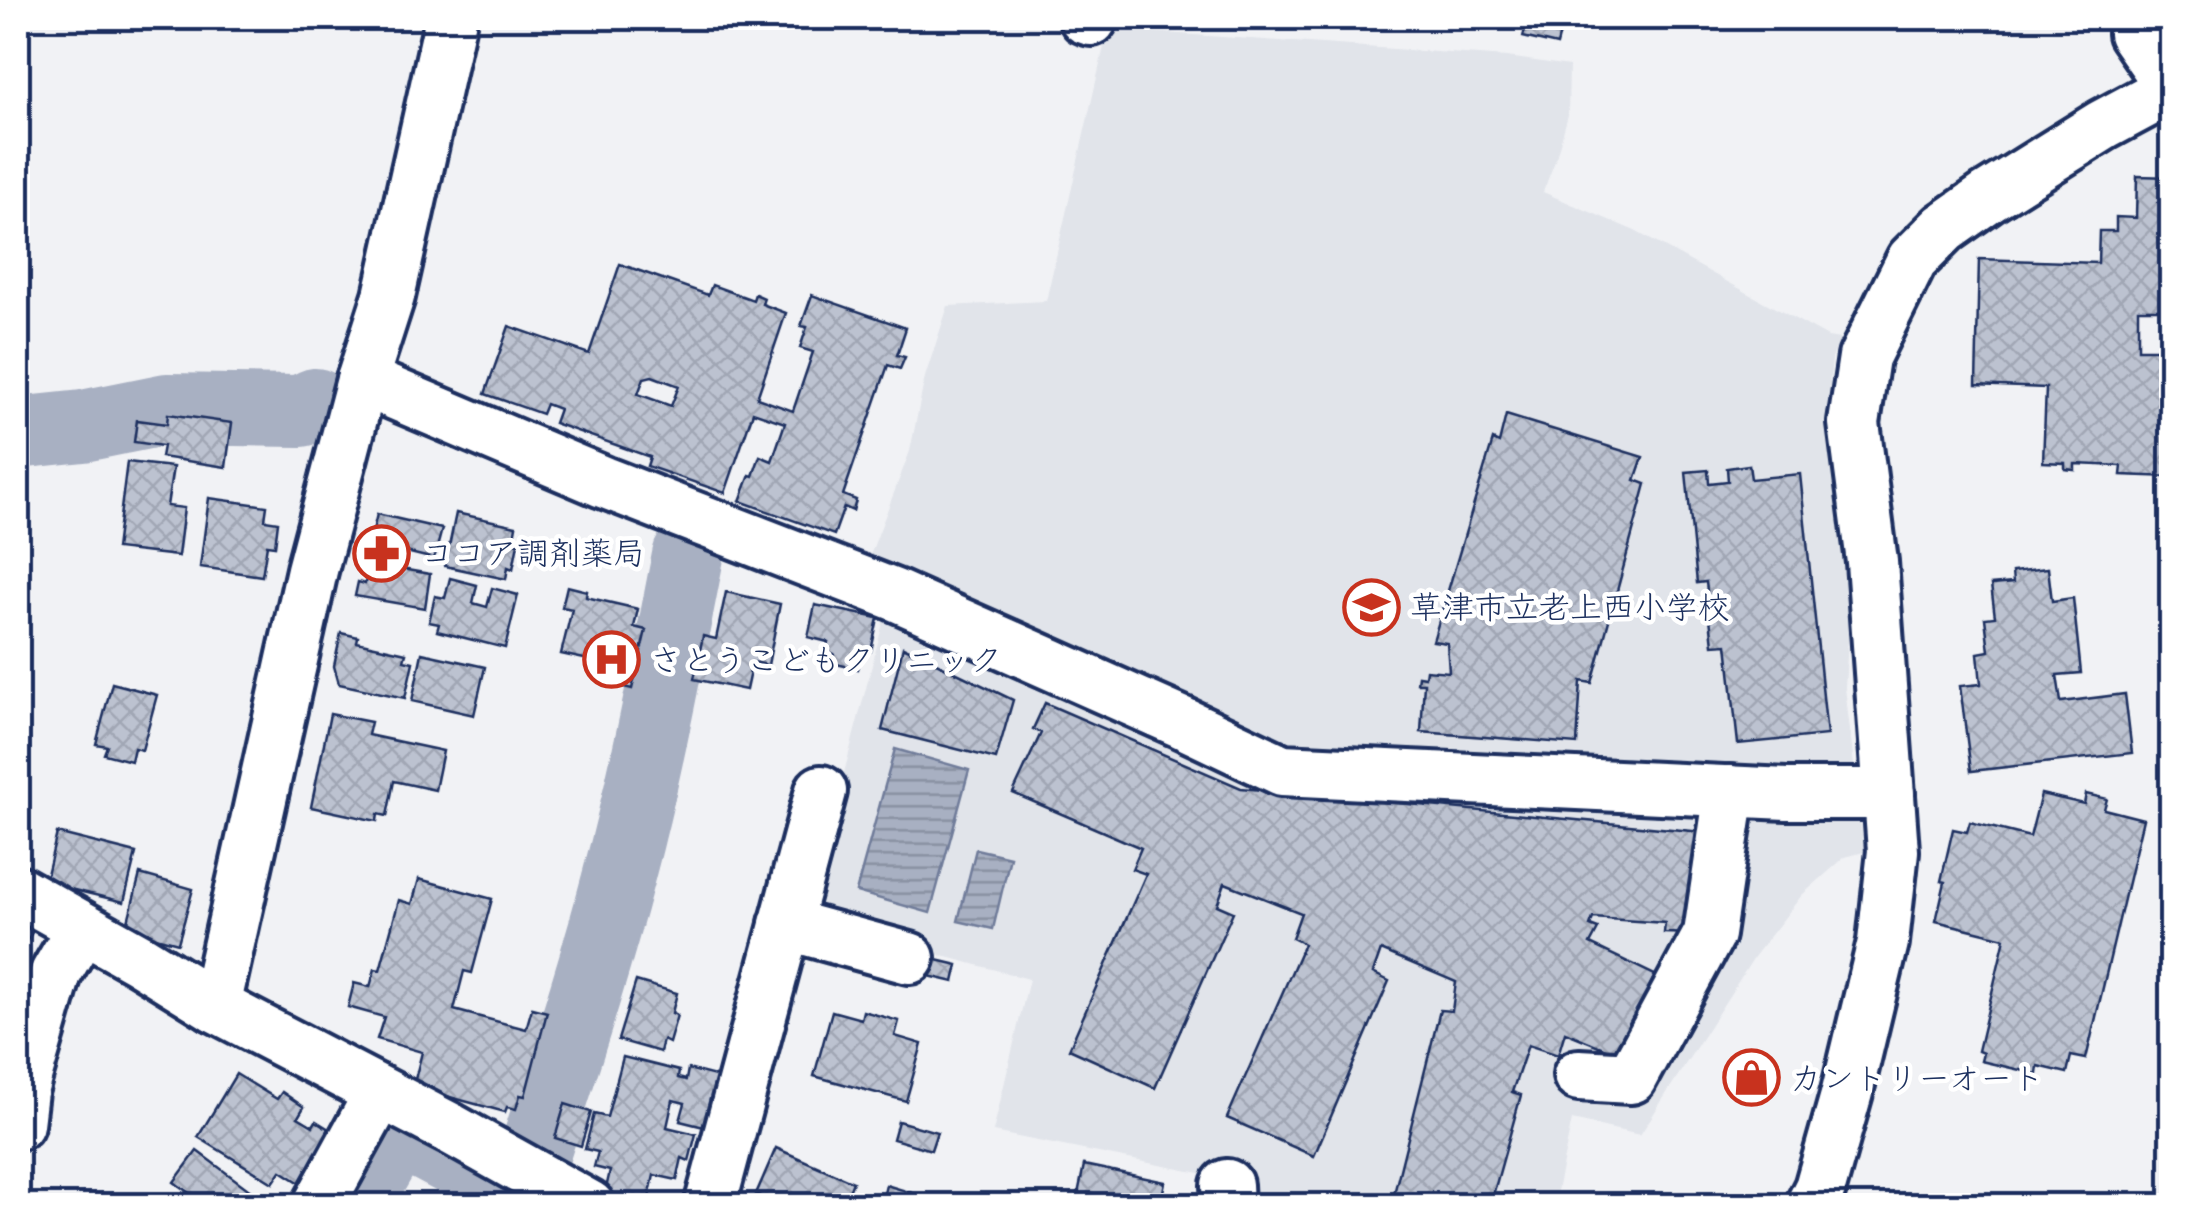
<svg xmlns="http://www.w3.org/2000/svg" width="2189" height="1223" font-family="Mali,'Klee One',sans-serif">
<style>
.built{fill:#e1e4ea}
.water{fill:url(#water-rules);stroke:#707c9a;stroke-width:2.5}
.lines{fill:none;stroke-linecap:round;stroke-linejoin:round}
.river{stroke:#a8b0c2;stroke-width:72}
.building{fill:url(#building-cross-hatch);stroke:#1b2f5e;stroke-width:2.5;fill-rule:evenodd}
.minor-casing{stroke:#1b2f5e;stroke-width:58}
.minor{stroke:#fff;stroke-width:50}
.labels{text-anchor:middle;stroke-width:9;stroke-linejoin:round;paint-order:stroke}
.poi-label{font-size:32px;fill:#1b2f5e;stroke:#fff;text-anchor:start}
</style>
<defs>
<pattern id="water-rules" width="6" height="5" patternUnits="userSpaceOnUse" patternTransform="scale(2.5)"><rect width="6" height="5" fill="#a8b0c2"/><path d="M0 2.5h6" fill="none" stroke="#8890a1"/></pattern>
<pattern id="building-cross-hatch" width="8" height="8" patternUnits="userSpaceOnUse" patternTransform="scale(2.5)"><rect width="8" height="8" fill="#bcc2d0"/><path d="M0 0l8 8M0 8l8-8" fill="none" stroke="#a1a7b5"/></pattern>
</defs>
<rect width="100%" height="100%" fill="#f1f2f5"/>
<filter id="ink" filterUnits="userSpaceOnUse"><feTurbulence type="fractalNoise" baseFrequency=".01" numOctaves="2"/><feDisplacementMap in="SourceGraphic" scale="20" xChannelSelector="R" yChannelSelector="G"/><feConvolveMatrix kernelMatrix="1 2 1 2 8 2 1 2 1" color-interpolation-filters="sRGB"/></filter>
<g filter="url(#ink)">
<path class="built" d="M1108,29L1507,57L1569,66L1568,115L1555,161L1543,192L1635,231L1828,337L1840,339L1832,359L1826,429L1851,596L1845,687L1864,852L1845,857L1802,895L1754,957L1640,1135L1572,1120L1554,1205H1237L1215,1176L993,1132L1029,979L806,919L884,619L910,578L869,558L910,451L925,377L948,306L1046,301Z"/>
<g class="water">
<path d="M895,749L969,770L930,913L856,892Z"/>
<path d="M976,849L1010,857L993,929L958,921Z"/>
</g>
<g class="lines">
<g class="river">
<path d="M18,430L26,432L83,426L167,409L301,411L315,404"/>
<path d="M533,1158C563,1064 594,971 619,875C647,770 667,663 688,556"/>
<path d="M354,1206L393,1139L405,1134L493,1181"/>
</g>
</g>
<g class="building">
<path d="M1524,18H1560L1557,28L1561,29L1557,45L1523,37L1527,22H1523Z"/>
<path d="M2137,176L2172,177V309H2138V349H2166V331L2172,330V477L2121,475L2122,466L2075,464V470L2065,469V463L2043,462L2046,388L1976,385L1979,259L2098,263L2099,231H2116V217L2136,218Z"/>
<path d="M620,264L708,295L712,285L753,300L755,294L764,298L762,304L786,313L757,398L793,411L813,352L800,348L807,327L801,326L812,295L906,328L897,355L905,357L900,369L888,365L843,495L856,500L853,511L844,507L834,535L740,501L750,475L753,476L760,456L772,461L785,423L753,412L725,493L647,466L650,457L554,423L559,409L546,404L542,414L485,394L509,326L589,354ZM652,376L679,386L671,406L638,394L644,378Z"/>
<path d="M168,414L232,423L226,467L161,457L163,446L134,442L137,420L167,424Z"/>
<path d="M1506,415L1643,457L1635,480L1646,484L1592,683L1581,681L1577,744L1421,732L1424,683H1417L1418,676L1425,677L1426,670L1449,672L1447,643L1433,641L1493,440L1499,443Z"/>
<path d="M127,462L173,467L167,506L184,508L178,556L116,549Z"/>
<path d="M1749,465L1751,479L1800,474L1827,735L1738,744L1727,644L1713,645L1706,582L1697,583L1686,472L1708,470L1709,483L1728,481L1727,468Z"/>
<path d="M209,498L267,506L265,520L278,522L275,546L267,545L262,576L200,567Z"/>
<path d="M456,513L516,526L513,542L518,543L513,569L508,567L506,579L445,566Z"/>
<path d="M377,514L442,529L434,559L370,543Z"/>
<path d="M368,563L430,574L425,608L355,596L358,582L365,584Z"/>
<path d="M2048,568L2052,601L2073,598L2081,673L2057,675L2061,702L2125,694L2132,753L1971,771L1960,686L1981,684L1978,653L1989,651L1985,618L1995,617L1991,585L2013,583L2012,572Z"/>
<path d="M450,578L477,585L473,603L487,607L492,588L518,595L505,648L437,631L439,624L429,622L435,596L445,598Z"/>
<path d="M567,586L587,591L586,597L638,609L634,627L646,630L632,689L600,681L608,647L593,644L589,660L561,654L572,609L562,607Z"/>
<path d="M726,592L780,604L768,665L752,662L746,690L694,679L703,636L716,639Z"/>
<path d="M815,605L878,618L871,651L863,649L858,669L832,663L834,654L825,652L828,642L808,637Z"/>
<path d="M341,633L358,637L357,642L406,653L404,660L413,662L405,698L339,684L334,666Z"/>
<path d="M903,647L1013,700L996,759L882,730Z"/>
<path d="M422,653L485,667L474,715L412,701Z"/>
<path d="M112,683L157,695L142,750L134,748L131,761L104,754L107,746L96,744Z"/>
<path d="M1045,703L1241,788L1702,832L1694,934L1664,933L1665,923L1593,918L1590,926L1598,929L1590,944L1655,975L1618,1054L1565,1032L1558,1055L1528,1045L1512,1092L1521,1095L1490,1206H1391L1440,1010L1452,1011L1456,982L1381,950L1373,973L1389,981L1314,1156L1227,1118L1304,944L1292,938L1301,913L1225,883L1217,905L1233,912L1155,1088L1069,1049L1146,874L1132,869L1141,848L1013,793L1041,733L1033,729Z"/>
<path d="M330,714L371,722L368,735L443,751L435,790L394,781L387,816L378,814L377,821L311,807Z"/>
<path d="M2041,794L2084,804L2086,794L2107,799L2104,809L2143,819L2086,1059L2071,1056L2067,1073L2038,1066L2037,1074L1981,1061L1983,1053L1978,1051L2005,938L1936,921L1945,882L1941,881L1953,829L1967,832L1970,822L2030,837Z"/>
<path d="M57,833L136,853L124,902L45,883Z"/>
<path d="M140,874L193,889L178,943L126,929Z"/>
<path d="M419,879L492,899L472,973L464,971L454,1010L526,1029L532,1008L547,1012L525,1096L520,1095L516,1109L507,1107L505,1112L413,1087L422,1052L377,1039L384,1017L348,1007L354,983L370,987L375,969L380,970L399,900L412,904Z"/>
<path d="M18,910L38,922L20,953L18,952Z"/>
<path d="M920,956L958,965L954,982L916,973Z"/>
<path d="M18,957L47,975L22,1014L18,1011Z"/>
<path d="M636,981L677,993L672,1013L677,1015L669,1043L663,1040L660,1052L618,1040Z"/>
<path d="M832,1011L861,1019L863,1011L899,1021L895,1036L922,1044L906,1101L814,1076Z"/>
<path d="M623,1057L679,1071L678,1078L686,1080L688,1069L727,1079L708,1128L680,1121L685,1103L673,1100L667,1127L696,1134L689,1161L682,1158L677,1180L654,1175L648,1203L605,1193L610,1171L594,1167L598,1152L585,1149L594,1114L607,1117Z"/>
<path d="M236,1074L277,1099L282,1092L304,1107L298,1117L313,1126L316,1121L337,1134L305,1186L281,1171L273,1183L198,1137Z"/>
<path d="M565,1104L591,1112L581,1146L555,1138Z"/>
<path d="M898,1121L937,1132L931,1150L893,1139Z"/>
<path d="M776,1148L853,1182L843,1206H781L756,1194Z"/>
<path d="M197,1151L271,1206H207L174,1182Z"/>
<path d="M1084,1165L1165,1182L1160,1206H1109L1077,1199Z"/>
<path d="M886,1185L926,1197L924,1206H881Z"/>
</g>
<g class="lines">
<defs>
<g id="minor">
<path d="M1085,18L1091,20"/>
<path d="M2142,18L2134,33L2172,88"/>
<path d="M362,380L603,482L895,595L1181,722L1282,770L1787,794H1889"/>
<path d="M18,891L139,959L215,1006L451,1129L589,1206"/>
<path d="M785,924L909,958"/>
<path d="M215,1006L312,570L362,380L389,296L451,18"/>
<path d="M1579,1075L1631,1078L1709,934L1730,791"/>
<path d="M18,1124L22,1091L56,973L82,928"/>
<path d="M1227,1185L1228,1206"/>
<path d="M318,1206L380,1093"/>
<path d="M710,1206L821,791"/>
<path d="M1811,1206L1820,1188L1847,1092L1883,942L1893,851L1872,562L1854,423L1864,357L1912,260L1944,228L1988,197L2103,125L2172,88"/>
</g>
</defs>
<use href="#minor" class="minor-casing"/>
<use href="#minor" class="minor"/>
</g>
</g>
<defs>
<symbol id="pharmacy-ring" viewBox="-11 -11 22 22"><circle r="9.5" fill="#fff" stroke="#c8321e" stroke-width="1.5"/><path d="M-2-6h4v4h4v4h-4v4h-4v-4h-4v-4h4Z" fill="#c8321e"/></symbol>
<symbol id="school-ring" viewBox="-11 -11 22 22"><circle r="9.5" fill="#fff" stroke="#c8321e" stroke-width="1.5"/><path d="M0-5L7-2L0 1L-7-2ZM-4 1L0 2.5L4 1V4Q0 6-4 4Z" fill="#c8321e"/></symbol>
<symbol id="hospital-ring" viewBox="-11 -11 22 22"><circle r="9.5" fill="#fff" stroke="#c8321e" stroke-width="1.5"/><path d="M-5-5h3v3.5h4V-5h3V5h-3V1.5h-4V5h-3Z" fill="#c8321e"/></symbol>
<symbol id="shop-ring" viewBox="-11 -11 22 22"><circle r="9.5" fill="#fff" stroke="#c8321e" stroke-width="1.5"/><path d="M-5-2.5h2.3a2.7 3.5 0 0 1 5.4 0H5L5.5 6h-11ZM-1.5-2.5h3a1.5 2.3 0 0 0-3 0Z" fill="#c8321e"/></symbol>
</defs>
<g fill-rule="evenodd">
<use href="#pharmacy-ring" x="350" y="522" width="63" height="63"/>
<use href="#school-ring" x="1340" y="576" width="63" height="63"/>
<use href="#hospital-ring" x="580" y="628" width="63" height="63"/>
<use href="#shop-ring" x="1720" y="1046" width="63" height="63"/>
</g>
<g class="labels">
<g class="poi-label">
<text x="421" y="564">ココア調剤薬局</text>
<text x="1410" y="618">草津市立老上西小学校</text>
<text x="650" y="671">さとうこどもクリニック</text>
<text x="1790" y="1089">カントリーオート</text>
</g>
</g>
<rect width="2189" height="1223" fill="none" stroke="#fff" stroke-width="60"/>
<rect x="30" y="30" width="2129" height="1163" fill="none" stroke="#1b2f5e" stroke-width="4" filter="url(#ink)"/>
</svg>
